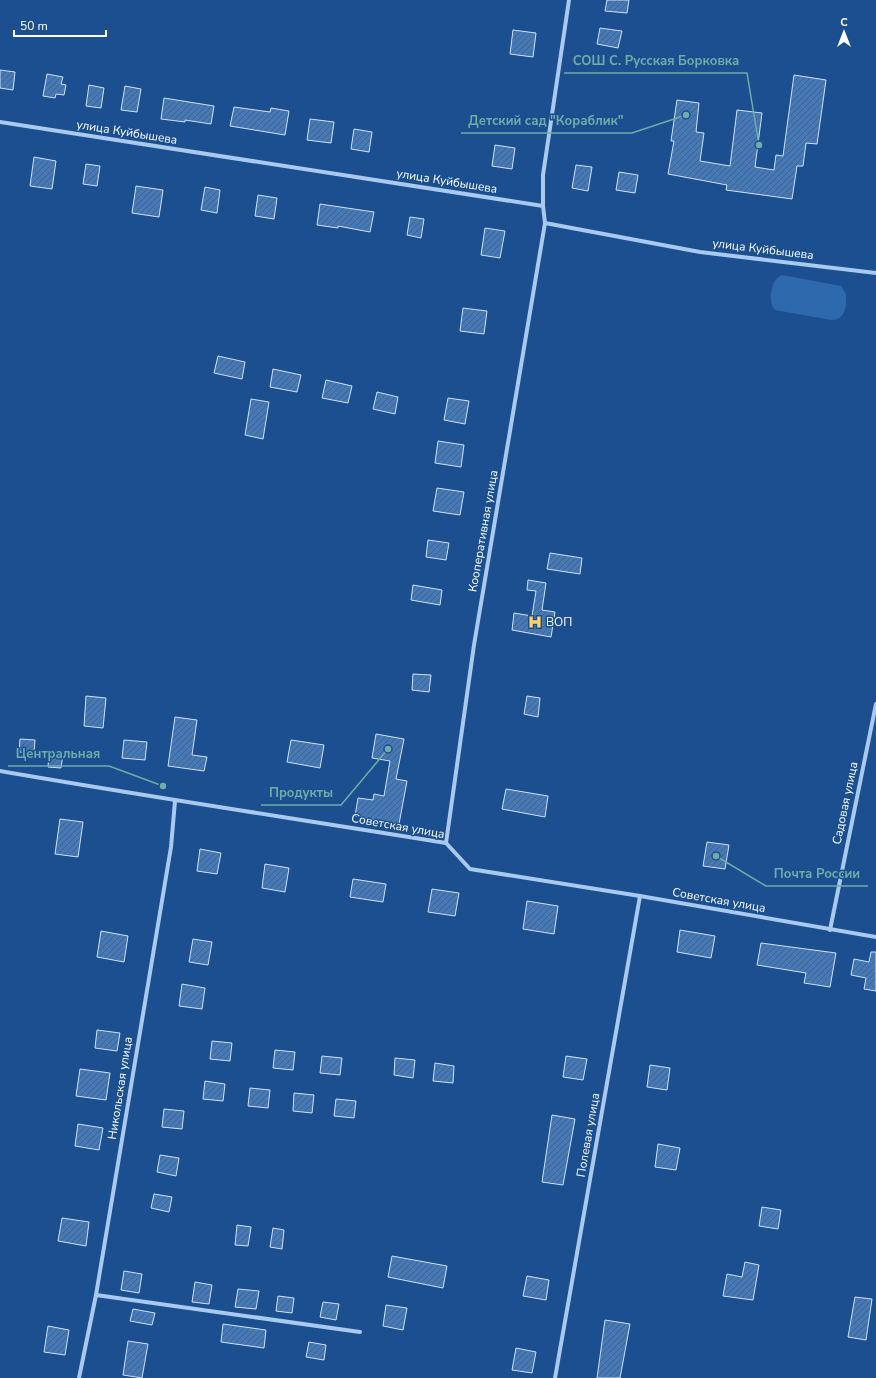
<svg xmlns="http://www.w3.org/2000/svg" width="876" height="1378" font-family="'Nunito Sans',sans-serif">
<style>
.green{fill:#2e69ad}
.building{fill:url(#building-hatch);stroke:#cfe3fa}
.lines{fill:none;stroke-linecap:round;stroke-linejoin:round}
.minor{stroke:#a9c9ee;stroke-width:4}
.labels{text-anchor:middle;stroke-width:3;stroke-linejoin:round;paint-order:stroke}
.street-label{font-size:12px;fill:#fff;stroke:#1b4f8f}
.poi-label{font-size:12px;fill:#fff;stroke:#1b4f8f;text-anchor:start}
.leader{fill:none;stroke:#6fada8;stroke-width:1.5}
.callout-dot{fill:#6fada8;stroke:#1b4f8f;stroke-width:1.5}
.callout-label{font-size:13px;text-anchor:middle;font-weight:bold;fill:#6fada8;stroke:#1b4f8f;stroke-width:3;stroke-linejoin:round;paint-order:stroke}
</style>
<defs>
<pattern id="building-hatch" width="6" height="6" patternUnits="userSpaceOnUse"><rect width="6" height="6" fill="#4478b7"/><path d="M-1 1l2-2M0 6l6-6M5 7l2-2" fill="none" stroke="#486282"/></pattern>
</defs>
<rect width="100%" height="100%" fill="#1b4f8f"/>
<path class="green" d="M782,275L841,286L846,294C847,306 845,320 831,320L775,310C767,302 771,279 782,275Z"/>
<g class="building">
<path d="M607,0H629L627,13L605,11Z"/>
<path d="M600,28L622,31L618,48L597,44Z"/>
<path d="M513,30L536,33L533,57L510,54Z"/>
<path d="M0,70L15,72L13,90L0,88Z"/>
<path d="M47,74L63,77L61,84L66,85L64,95L56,94L55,98L43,96Z"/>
<path d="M794,75L826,80L817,144L806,143L803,166H797L792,199L726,190L727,185L668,174L674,141H671L677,100L699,103L696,132L704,133L700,161L730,166L737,110L762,113L755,167L774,170L776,155L783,156Z"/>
<path d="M89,85L104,88L101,108L86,106Z"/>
<path d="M125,86L141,89L137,112L121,110Z"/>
<path d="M164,98L214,106L211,124L185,120V122L161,119Z"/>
<path d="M234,107L270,112L271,108L289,111L285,135L230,126Z"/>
<path d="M310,119L334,122L331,143L307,140Z"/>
<path d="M354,129L372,132L369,152L351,149Z"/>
<path d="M495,145L515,148L512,169L492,166Z"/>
<path d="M34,157L56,161L52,189L30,186Z"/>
<path d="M86,164L100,166L97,186L83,184Z"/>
<path d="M576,165L592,167L588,191L572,188Z"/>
<path d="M619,172L638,175L635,193L616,190Z"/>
<path d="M136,186L163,190L159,217L132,213Z"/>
<path d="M205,187L220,190L217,213L201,210Z"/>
<path d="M258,195L277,198L274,219L255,216Z"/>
<path d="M320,204L374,212L370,232L338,226V228L317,225Z"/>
<path d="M410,217L424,219L421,238L407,235Z"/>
<path d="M485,228L505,231L500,258L481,255Z"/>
<path d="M463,308L487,311L484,334L460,331Z"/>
<path d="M218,356L245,362L242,379L214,373Z"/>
<path d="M273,369L301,375L297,392L270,387Z"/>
<path d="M326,380L352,386L348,403L322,398Z"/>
<path d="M377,392L398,397L395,414L373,409Z"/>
<path d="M448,398L469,401L465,424L444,420Z"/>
<path d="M251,399L269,402L263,439L245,435Z"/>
<path d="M438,441L464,445L461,467L435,463Z"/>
<path d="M437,488L464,492L460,515L433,511Z"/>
<path d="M428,540L449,543L446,560L426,557Z"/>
<path d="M550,553L582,558L580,574L547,569Z"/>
<path d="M528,580L546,583L542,610L555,612L551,637L512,630L514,613L532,616L536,591L527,590Z"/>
<path d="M413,585L442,590L440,605L411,600Z"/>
<path d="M413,674L431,675L429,692L412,690Z"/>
<path d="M86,696L106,698L103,728L84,726Z"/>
<path d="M527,696L540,698L538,717L524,714Z"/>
<path d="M175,717L197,720L192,755L207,757L204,771L168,766Z"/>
<path d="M376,734L404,739L396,779L407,781L399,824L355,816L358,798L373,800L374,794L384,796L390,761L372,758Z"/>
<path d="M20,739L35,740L34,753L19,752Z"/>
<path d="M124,740L147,742L145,760L122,758Z"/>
<path d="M291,740L324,745L320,768L287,762Z"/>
<path d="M49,752L63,754L61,768L48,767Z"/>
<path d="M506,789L548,796L545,817L502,809Z"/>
<path d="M60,819L83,822L78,857L55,854Z"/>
<path d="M707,842L729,845L725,869L703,866Z"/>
<path d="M200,849L221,853L217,874L197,871Z"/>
<path d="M265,864L289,868L285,892L262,888Z"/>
<path d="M353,879L386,884L383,902L350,897Z"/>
<path d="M432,889L459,893L455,916L428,912Z"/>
<path d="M527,901L558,906L554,934L523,929Z"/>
<path d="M680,930L715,936L711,958L677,952Z"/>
<path d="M101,931L128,936L124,962L97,957Z"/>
<path d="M193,939L212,942L208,965L189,962Z"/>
<path d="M761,943L836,953L830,987L804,983L806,973L757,965Z"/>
<path d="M871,952H876V991L864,989L866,978L851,975L854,959L869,962Z"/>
<path d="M182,984L205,988L202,1009L179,1006Z"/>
<path d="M97,1030L120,1033L117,1051L95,1048Z"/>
<path d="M212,1041L232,1043L230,1061L210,1059Z"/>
<path d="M275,1050L295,1052L293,1070L273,1068Z"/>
<path d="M322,1056L342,1058L340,1075L320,1073Z"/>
<path d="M566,1056L587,1059L583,1080L563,1077Z"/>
<path d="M395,1058L415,1060L413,1078L394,1075Z"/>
<path d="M435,1063L454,1066L453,1083L433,1081Z"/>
<path d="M650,1065L670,1068L667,1090L647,1087Z"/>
<path d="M80,1069L110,1073L106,1100L76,1096Z"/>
<path d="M205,1081L225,1084L223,1101L203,1099Z"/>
<path d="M250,1088L270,1090L268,1108L248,1106Z"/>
<path d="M294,1093L314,1095L312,1113L293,1111Z"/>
<path d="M336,1099L356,1101L354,1118L334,1116Z"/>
<path d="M164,1109L184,1111L182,1129L162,1127Z"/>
<path d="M552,1115L575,1119L563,1185L542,1182Z"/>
<path d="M78,1124L103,1128L99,1150L75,1146Z"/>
<path d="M658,1144L680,1148L676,1170L655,1167Z"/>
<path d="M160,1155L179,1158L176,1176L157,1172Z"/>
<path d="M154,1194L172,1197L169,1212L151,1208Z"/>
<path d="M762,1207L781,1210L778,1229L759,1226Z"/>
<path d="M62,1218L89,1222L86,1246L58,1241Z"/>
<path d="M237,1225L251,1227L248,1246L235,1245Z"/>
<path d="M273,1228L284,1230L282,1249L270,1247Z"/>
<path d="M392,1256L447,1266L443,1288L388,1277Z"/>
<path d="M745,1262L759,1265L753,1300L723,1296L727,1274L742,1277Z"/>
<path d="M124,1271L142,1274L139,1293L121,1290Z"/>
<path d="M527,1276L549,1280L546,1300L523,1296Z"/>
<path d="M195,1282L212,1285L209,1304L192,1302Z"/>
<path d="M238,1289L259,1291L256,1309L235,1307Z"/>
<path d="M278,1296L294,1298L292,1313L276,1311Z"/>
<path d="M855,1297L872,1299L866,1340L848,1337Z"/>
<path d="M323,1302L339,1304L336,1320L320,1317Z"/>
<path d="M386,1305L407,1308L403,1330L383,1326Z"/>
<path d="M133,1309L155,1313L152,1325L130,1321Z"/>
<path d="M605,1320L630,1324L620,1378H597Z"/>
<path d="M223,1324L266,1330L264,1348L221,1342Z"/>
<path d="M48,1326L69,1330L65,1355L44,1352Z"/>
<path d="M128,1341L148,1344L142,1378L123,1375Z"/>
<path d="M309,1342L326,1345L324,1360L306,1357Z"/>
<path d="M516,1348L536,1352L532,1373L512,1370Z"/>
</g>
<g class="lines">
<g class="minor">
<path d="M0,122L543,206L545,223L700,252L876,273"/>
<path d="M543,206V175L569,0"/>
<path d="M0,771C149,797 298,819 446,843L470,869L640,896L876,937"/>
<path d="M446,843L474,645L545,223"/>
<path d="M830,930L876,704"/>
<path d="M96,1295L360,1332"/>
<path d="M79,1378L96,1295L171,847L175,801"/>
<path d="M555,1378L640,896"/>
</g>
</g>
<defs>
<symbol id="hospital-bare" viewBox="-9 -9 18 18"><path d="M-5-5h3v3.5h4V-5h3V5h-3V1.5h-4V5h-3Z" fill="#ffd166" stroke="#1b4f8f" stroke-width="2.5" paint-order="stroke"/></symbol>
</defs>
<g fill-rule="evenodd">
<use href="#hospital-bare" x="525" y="612" width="20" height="20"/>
</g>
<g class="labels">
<g class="street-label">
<text transform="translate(127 132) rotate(9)" y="4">улица Куйбышева</text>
<text transform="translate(447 181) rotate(9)" y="4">улица Куйбышева</text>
<text transform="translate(763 249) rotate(7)" y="4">улица Куйбышева</text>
<text transform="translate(483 531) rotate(-80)" y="4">Кооперативная улица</text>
<text transform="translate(845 803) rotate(-78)" y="4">Садовая улица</text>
<text transform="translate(398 826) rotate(10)" y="4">Советская улица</text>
<text transform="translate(719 900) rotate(10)" y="4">Советская улица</text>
<text transform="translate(120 1088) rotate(-81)" y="4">Никольская улица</text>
<text transform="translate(588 1135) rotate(-80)" y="4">Полевая улица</text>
</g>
<g class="poi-label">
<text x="546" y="626">ВОП</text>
</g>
</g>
<path class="leader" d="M759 145L747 73H564M686 115L632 133H461M163 786L109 766H8M388 749L341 805H261M716 856L766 886H868"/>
<g class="callout-dot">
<circle cx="759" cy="145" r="4"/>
<circle cx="686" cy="115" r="4"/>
<circle cx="163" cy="786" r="4"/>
<circle cx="388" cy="749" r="4"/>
<circle cx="716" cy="856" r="4"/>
</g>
<g class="callout-label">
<text x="656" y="65">СОШ С. Русская Борковка</text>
<text x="546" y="125">Детский сад "Кораблик"</text>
<text x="58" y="758">Центральная</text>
<text x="301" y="797">Продукты</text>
<text x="817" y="878">Почта России</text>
</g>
<g transform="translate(844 32)" stroke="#1b4f8f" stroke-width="3" paint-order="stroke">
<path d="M0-3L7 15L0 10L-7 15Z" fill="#ffffff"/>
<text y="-6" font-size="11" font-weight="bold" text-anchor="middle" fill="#ffffff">С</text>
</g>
<path d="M14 30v6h92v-6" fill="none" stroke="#ffffff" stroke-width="2"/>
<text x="20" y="30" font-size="12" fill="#ffffff" stroke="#1b4f8f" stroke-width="3" paint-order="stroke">50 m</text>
</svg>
